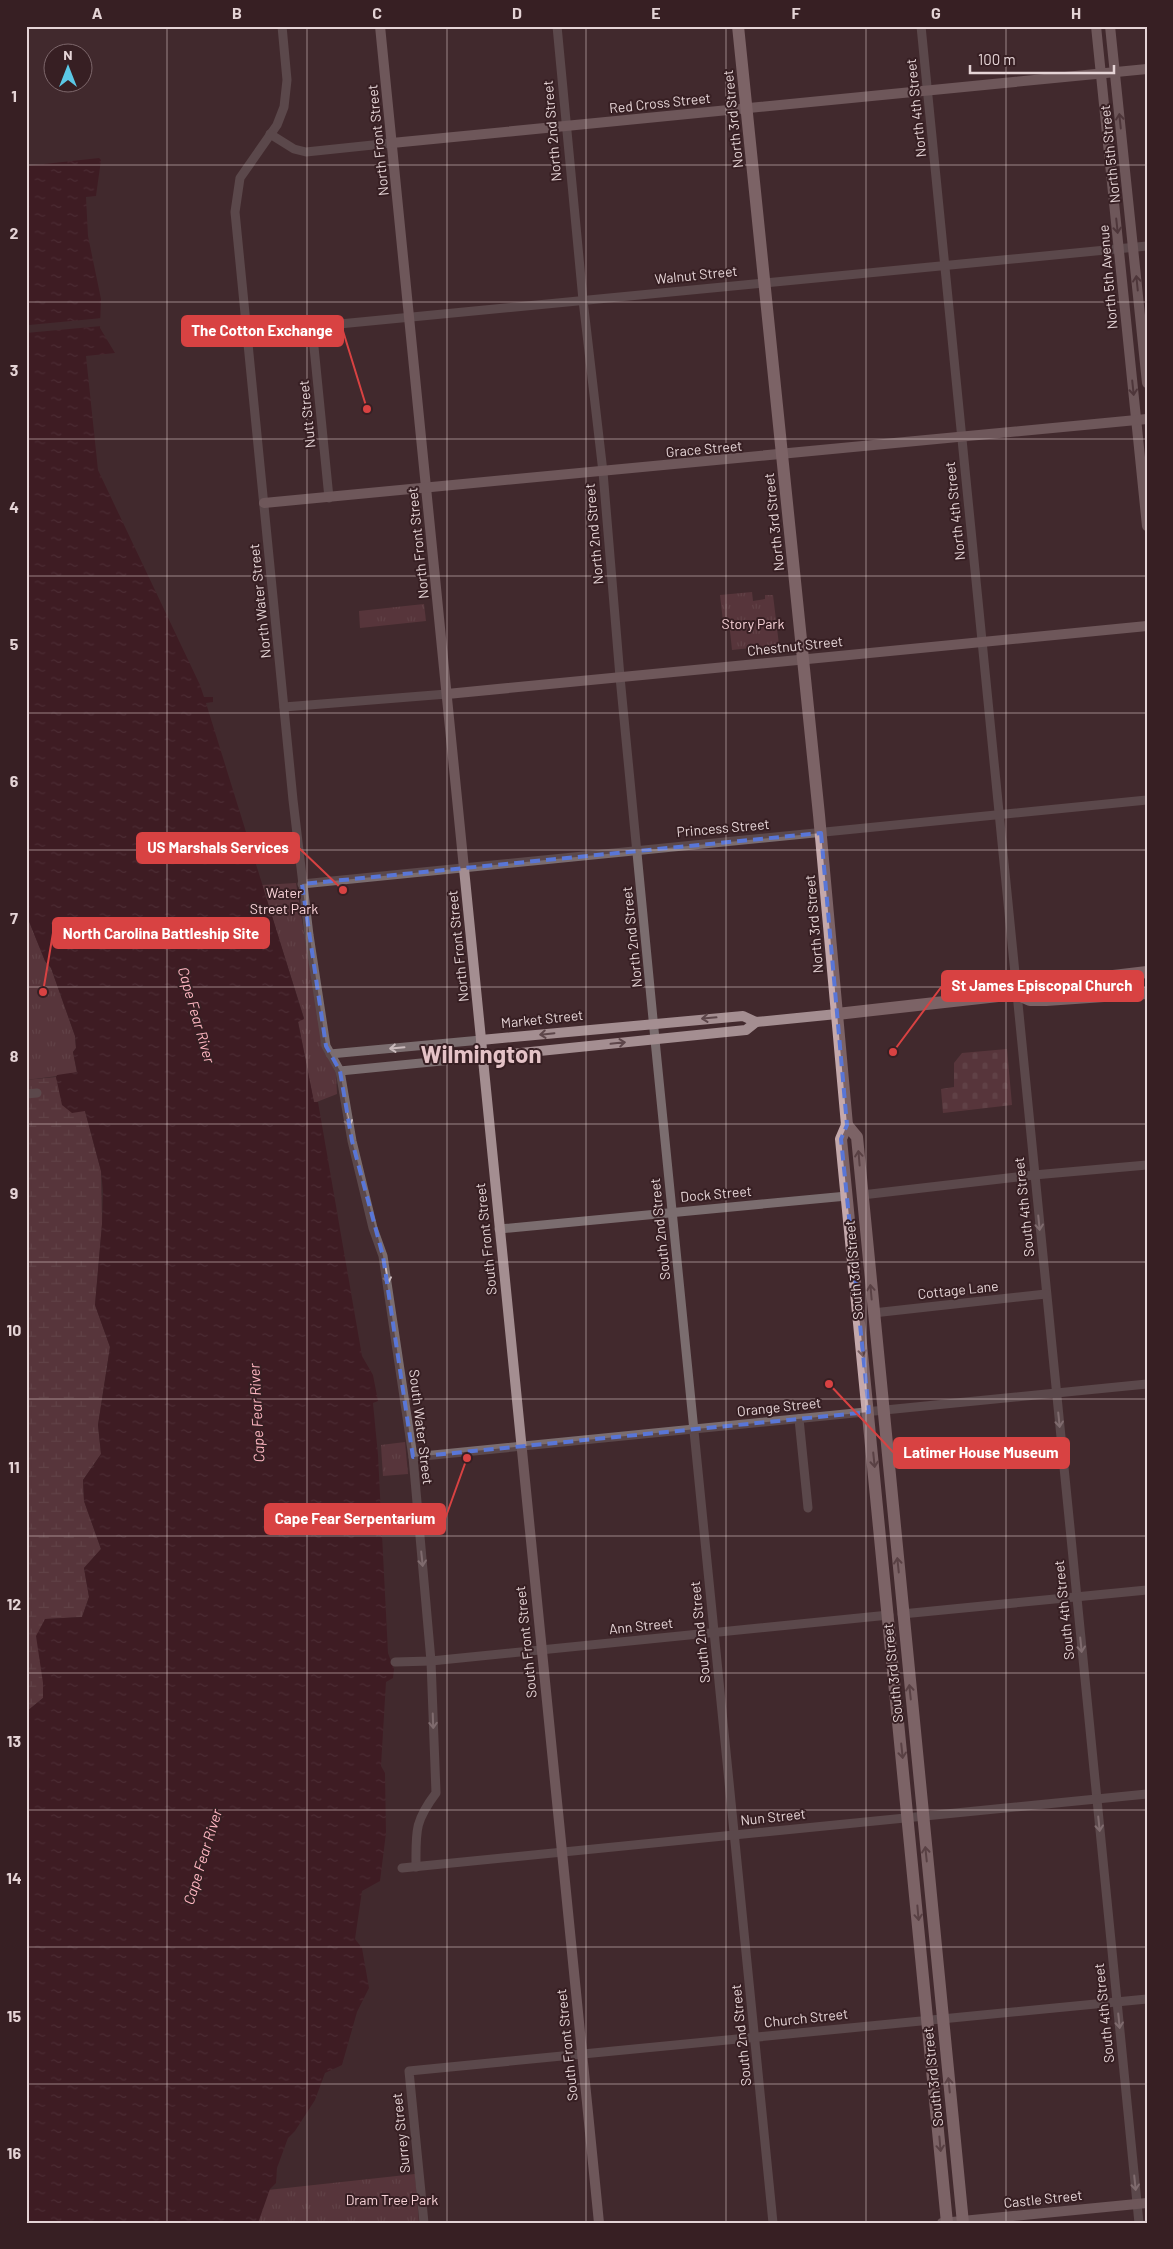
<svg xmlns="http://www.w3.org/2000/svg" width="1173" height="2249" font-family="Barlow,sans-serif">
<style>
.grass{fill:url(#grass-tufts)}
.wetland{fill:url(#wetland-marsh)}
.cemetery{fill:url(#cemetery-stones)}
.water{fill:url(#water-ripples)}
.pier{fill:#42292d}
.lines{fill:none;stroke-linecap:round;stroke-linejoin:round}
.street{stroke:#7b6d6f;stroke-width:9}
.secondary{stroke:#a48e91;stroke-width:10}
.primary{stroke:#c4a8ab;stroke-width:12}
.oneway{stroke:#5d464a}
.oneway2{stroke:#cababc}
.oneway3{stroke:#765d60}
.marked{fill:none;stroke:#5976d7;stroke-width:4;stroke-dasharray:10 6;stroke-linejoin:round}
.grid{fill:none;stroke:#e5d4d6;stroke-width:1;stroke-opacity:0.55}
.labels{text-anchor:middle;stroke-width:4;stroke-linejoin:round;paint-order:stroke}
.street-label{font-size:14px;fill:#e5d4d6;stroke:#371f23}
.park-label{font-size:14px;fill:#f8d3d8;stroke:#371f23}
.water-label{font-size:15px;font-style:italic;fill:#feb6c1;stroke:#371f23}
.town-label{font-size:24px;font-weight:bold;fill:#e5c3c7;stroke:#371f23}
.leader{fill:none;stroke:#d84242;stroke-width:2}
.callout-dot{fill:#d84242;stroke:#371f23;stroke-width:2}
.callout{fill:#d84242;stroke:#d84242;stroke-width:2}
.callout-label{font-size:15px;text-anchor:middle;font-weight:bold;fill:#fff}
.neatline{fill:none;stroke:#e5d4d6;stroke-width:2}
.grid-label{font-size:16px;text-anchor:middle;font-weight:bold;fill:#e5d4d6}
</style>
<defs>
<pattern id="grass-tufts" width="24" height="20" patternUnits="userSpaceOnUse" patternTransform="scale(1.25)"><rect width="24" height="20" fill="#72444c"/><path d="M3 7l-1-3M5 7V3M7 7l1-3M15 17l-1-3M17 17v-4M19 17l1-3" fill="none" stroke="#865e65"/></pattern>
<pattern id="wetland-marsh" width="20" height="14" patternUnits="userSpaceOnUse" patternTransform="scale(1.25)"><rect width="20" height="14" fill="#72444c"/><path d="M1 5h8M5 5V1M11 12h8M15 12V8" fill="none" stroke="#865e65"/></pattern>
<pattern id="cemetery-stones" width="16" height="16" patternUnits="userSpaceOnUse" patternTransform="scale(1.25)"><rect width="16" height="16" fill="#72444c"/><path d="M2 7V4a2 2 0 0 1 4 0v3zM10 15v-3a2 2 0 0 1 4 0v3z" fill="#865e65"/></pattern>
<pattern id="water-ripples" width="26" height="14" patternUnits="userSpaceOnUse" patternTransform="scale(1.25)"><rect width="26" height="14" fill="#3b0c18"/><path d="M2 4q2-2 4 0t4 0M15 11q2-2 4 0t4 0" fill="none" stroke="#572e39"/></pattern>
</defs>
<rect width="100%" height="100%" fill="#42292d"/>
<g class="grass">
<path d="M752,592L753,601L765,599V595H773L779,645L732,650L729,621H723L720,595Z"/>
<path d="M424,604L426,621L360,628L359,611Z"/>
<path d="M296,883L323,1049L336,1073L337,1094L314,1103L298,1021L304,1018L262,885Z"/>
<path d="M26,914L45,961L51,968L75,1036L76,1048L73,1052L77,1073L73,1074L26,1080Z"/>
<path d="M405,1442L408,1474L383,1476L381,1445Z"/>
<path d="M415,2174L419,2223H257L268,2190Z"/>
</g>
<path class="wetland" d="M56,1077L59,1088L85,1111L101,1171L102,1224L95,1305L110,1347L98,1425L101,1454L83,1480L84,1501L101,1549L84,1568L89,1597L82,1617L45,1619L43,1698L26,1712V1080Z"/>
<path class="cemetery" d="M1007,1049L1012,1105L943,1113L941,1089L954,1087V1063L962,1053Z"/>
<path class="water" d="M99,158L101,160L96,196L86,197L88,236L101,299L100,328L115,353L86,356L98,470L200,685L204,697H213V702L206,703L304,1019L298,1022L314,1102H318L362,1356L373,1375L378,1401L373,1403L378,1455L388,1653L394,1669L393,1678L386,1682L381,1766L385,1773L386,1833L380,1881L362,1891L355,1939L362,1948L369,1988L357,2012L342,2065L325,2073L315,2100L295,2131L288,2138L277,2168L276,2183L270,2189L258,2223H26V1776C34,1765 27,1756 26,1745C26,1734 26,1723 26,1712L43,1698V1683L36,1636L45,1619L82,1617L89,1597L84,1568L101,1549L84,1501L83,1480L101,1454L98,1425L110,1347L95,1305L102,1224L103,1192L101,1171L85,1111L72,1113L62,1105L56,1077L57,1075L77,1072L73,1052L76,1048L75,1036L51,968L45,961L26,914V166Z"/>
<path class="pier" d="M102,318V326L26,333V321L29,325Z"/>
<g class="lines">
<g class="street">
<path d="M282,26L287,80L284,107L277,125L240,178L235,212L293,800L309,935L326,1046L340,1071L352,1141L373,1228L383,1256L413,1457L431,1661L436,1793C414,1822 416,1832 416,1867"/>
<path d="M557,26L583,300L603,472L620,677L656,1050L773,2223"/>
<path d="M921,26L1139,2223"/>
<path d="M270,134L294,149L306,152L392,143"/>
<path d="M312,327L329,498"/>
<path d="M247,333L1147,246"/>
<path d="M284,707L447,694"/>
<path d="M302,884L1147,800"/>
<path d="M330,1054L481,1040"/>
<path d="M340,1071L482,1057"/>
<path d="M26,1094L37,1093"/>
<path d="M862,1195L1034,1175L1147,1165"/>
<path d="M499,1229L847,1196"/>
<path d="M873,1313L1046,1294"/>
<path d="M799,1419L808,1508"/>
<path d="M413,1457L1147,1384"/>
<path d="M902,1614L1147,1590"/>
<path d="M395,1662L431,1661L889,1615"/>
<path d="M402,1868L1147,1794"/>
<path d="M424,2223L409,2071L1147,1999"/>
</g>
<g class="secondary">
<path d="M380,26L599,2223"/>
<path d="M1096,26L1147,526"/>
<path d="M1110,26L1147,383"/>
<path d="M392,143L1147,69"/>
<path d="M264,503L1147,419"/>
<path d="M447,694L1147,626"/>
<path d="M481,1040L743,1016L756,1022L837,1014"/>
<path d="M482,1057L746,1030L756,1022"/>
<path d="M942,2223L1147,2203"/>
</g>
<g class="primary">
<path d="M738,26L819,815L847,1125L841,1139L947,2223"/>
<path d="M1016,994L1030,1000H1046L1147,993"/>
<path d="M837,1014L1016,994L1037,985L1147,972"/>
<path d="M847,1125L857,1137L963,2223"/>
</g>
</g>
<defs><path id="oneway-shaft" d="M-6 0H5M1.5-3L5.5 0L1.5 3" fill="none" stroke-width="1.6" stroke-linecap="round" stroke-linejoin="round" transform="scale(1.25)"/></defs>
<g class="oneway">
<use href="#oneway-shaft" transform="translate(1120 121) rotate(-96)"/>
<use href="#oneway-shaft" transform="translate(1117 226) rotate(84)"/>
<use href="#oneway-shaft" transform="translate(1137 283) rotate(-96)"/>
<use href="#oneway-shaft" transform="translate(1133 388) rotate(84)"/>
<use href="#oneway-shaft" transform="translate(709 1018) rotate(175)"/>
<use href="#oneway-shaft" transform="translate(547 1034) rotate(174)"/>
<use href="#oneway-shaft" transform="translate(618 1043) rotate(-6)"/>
</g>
<g class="oneway2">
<use href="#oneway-shaft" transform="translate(397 1048) rotate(175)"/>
<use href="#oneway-shaft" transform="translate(348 1119) rotate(79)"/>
<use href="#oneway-shaft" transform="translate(1039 1223) rotate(84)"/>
<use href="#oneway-shaft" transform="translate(387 1276) rotate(81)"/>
<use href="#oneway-shaft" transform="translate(1059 1420) rotate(84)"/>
<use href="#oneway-shaft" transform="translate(422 1559) rotate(84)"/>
<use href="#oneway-shaft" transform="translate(1081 1645) rotate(84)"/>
<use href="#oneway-shaft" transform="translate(433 1721) rotate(88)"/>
<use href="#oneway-shaft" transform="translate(1099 1824) rotate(84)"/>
<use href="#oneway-shaft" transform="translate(1119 2021) rotate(84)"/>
<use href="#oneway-shaft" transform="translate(1135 2183) rotate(84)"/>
</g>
<g class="oneway3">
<use href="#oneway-shaft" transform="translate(859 1158) rotate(-95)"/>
<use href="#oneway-shaft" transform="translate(871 1292) rotate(-95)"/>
<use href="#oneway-shaft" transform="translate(862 1349) rotate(84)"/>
<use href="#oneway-shaft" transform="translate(874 1460) rotate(84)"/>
<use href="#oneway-shaft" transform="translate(898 1565) rotate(-96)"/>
<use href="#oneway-shaft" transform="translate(910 1692) rotate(-96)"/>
<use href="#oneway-shaft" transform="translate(902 1751) rotate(84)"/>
<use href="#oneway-shaft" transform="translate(926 1854) rotate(-96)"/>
<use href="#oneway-shaft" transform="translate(918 1913) rotate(85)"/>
<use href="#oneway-shaft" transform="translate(949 2085) rotate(-96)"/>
<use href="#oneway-shaft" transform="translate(940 2144) rotate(85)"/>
</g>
<path d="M0 0H1173V2249H0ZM821,833L847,1125L841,1139L869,1412L413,1457L383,1256L352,1141L340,1071L326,1046L302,884Z" fill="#42292d" fill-opacity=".55" fill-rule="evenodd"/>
<path class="marked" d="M821,833L847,1125L841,1139L869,1412L413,1457L383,1256L352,1141L340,1071L326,1046L302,884Z"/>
<path class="grid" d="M167,26V2223M307,26V2223M447,26V2223M586,26V2223M726,26V2223M866,26V2223M1006,26V2223M26,165H1147M26,302H1147M26,439H1147M26,576H1147M26,713H1147M26,850H1147M26,987H1147M26,1124H1147M26,1262H1147M26,1399H1147M26,1536H1147M26,1673H1147M26,1810H1147M26,1947H1147M26,2084H1147"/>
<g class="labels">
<g class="street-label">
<text transform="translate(660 103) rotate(-6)" y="5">Red Cross Street</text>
<text transform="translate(916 108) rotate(-96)" y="5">North 4th Street</text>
<text transform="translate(733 119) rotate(-96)" y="5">North 3rd Street</text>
<text transform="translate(552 131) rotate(-95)" y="5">North 2nd Street</text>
<text transform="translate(378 140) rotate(-96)" y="5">North Front Street</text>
<text transform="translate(1110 154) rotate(-96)" y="5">North 5th Street</text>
<text transform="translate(696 275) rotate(-6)" y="5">Walnut Street</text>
<text transform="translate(1108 277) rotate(-95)" y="5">North 5th Avenue</text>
<text transform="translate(307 414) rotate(-96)" y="5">Nutt Street</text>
<text transform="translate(704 449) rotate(-5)" y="5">Grace Street</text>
<text transform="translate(955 511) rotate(-96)" y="5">North 4th Street</text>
<text transform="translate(774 522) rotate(-96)" y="5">North 3rd Street</text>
<text transform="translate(594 534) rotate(-95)" y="5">North 2nd Street</text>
<text transform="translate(418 543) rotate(-96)" y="5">North Front Street</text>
<text transform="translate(260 601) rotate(-96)" y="5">North Water Street</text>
<text transform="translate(795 646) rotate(-6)" y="5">Chestnut Street</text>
<text transform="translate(723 828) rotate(-5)" y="5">Princess Street</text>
<text transform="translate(814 924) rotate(-95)" y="5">North 3rd Street</text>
<text transform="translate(632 937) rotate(-96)" y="5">North 2nd Street</text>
<text transform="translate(458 946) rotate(-96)" y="5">North Front Street</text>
<text transform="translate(542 1019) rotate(-6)" y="5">Market Street</text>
<text transform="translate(716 1194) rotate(-5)" y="5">Dock Street</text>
<text transform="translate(1024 1207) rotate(-96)" y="5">South 4th Street</text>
<text transform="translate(660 1229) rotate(-96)" y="5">South 2nd Street</text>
<text transform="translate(486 1239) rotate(-96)" y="5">South Front Street</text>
<text transform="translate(854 1270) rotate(-95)" y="5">South 3rd Street</text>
<text transform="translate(958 1290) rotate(-6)" y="5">Cottage Lane</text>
<text transform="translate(779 1407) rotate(-6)" y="5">Orange Street</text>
<text transform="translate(421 1427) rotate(83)" y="5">South Water Street</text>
<text transform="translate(1064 1610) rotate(-96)" y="5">South 4th Street</text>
<text transform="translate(641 1626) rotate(-6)" y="5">Ann Street</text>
<text transform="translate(700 1632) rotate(-96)" y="5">South 2nd Street</text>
<text transform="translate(526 1642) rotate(-96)" y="5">South Front Street</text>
<text transform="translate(893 1673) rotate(-96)" y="5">South 3rd Street</text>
<text transform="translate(773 1817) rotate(-6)" y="5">Nun Street</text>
<text transform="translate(1104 2013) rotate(-96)" y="5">South 4th Street</text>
<text transform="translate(806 2018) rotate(-6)" y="5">Church Street</text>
<text transform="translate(741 2035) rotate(-96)" y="5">South 2nd Street</text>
<text transform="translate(567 2045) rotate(-96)" y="5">South Front Street</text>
<text transform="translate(933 2077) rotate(-96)" y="5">South 3rd Street</text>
<text transform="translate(401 2133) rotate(-96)" y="5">Surrey Street</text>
<text transform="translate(1043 2199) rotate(-6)" y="5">Castle Street</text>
</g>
<g class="park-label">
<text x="753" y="629">Story Park</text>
<text x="284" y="898">Water<tspan x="284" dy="16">Street Park</tspan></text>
<text x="392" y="2205">Dram Tree Park</text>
</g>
<g class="water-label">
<text transform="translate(196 1015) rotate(74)" y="5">Cape Fear River</text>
<text transform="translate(257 1413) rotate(-93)" y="5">Cape Fear River</text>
<text transform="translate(203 1857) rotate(-73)" y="5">Cape Fear River</text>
</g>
<g class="town-label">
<text x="481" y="1063">Wilmington</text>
</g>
</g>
<path class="leader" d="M367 409L343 331M343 890L299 848M43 992L53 933M893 1052L942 986M829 1384L894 1453M467 1458L445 1519"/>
<g class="callout-dot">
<circle cx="367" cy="409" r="5"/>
<circle cx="343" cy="890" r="5"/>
<circle cx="43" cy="992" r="5"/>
<circle cx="893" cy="1052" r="5"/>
<circle cx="829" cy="1384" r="5"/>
<circle cx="467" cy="1458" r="5"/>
</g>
<g class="callout">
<rect x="182" y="316" width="161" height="30" rx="5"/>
<rect x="137" y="833" width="162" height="30" rx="5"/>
<rect x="53" y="918" width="216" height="30" rx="5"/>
<rect x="942" y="971" width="201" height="30" rx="5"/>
<rect x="894" y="1438" width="175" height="30" rx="5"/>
<rect x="265" y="1504" width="180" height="30" rx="5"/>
</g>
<g class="callout-label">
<text x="262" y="336">The Cotton Exchange</text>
<text x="218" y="853">US Marshals Services</text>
<text x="161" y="939">North Carolina Battleship Site</text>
<text x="1042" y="991">St James Episcopal Church</text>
<text x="981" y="1458">Latimer House Museum</text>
<text x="355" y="1524">Cape Fear Serpentarium</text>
</g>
<rect width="1173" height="2249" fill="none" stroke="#371f23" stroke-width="55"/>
<g transform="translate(68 68)"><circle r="24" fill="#371f23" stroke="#7d676b"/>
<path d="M0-4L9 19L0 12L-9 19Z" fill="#5bc8e6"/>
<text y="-8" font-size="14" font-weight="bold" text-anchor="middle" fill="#e5d4d6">N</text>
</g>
<path d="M970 65v8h144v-8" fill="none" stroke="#e5d4d6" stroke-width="2.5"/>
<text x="978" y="65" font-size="15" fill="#e5d4d6" stroke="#371f23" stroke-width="4" paint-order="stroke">100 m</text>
<rect x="28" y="28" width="1118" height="2194" class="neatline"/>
<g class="grid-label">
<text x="97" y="19">A</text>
<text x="237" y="19">B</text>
<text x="377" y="19">C</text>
<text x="517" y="19">D</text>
<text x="656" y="19">E</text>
<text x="796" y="19">F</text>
<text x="936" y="19">G</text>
<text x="1076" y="19">H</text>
<text x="14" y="102">1</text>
<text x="14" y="239">2</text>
<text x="14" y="376">3</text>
<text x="14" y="513">4</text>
<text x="14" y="650">5</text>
<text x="14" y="787">6</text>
<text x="14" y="924">7</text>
<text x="14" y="1062">8</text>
<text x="14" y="1199">9</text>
<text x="14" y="1336">10</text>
<text x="14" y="1473">11</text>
<text x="14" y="1610">12</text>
<text x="14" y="1747">13</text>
<text x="14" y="1884">14</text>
<text x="14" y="2022">15</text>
<text x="14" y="2159">16</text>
</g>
</svg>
